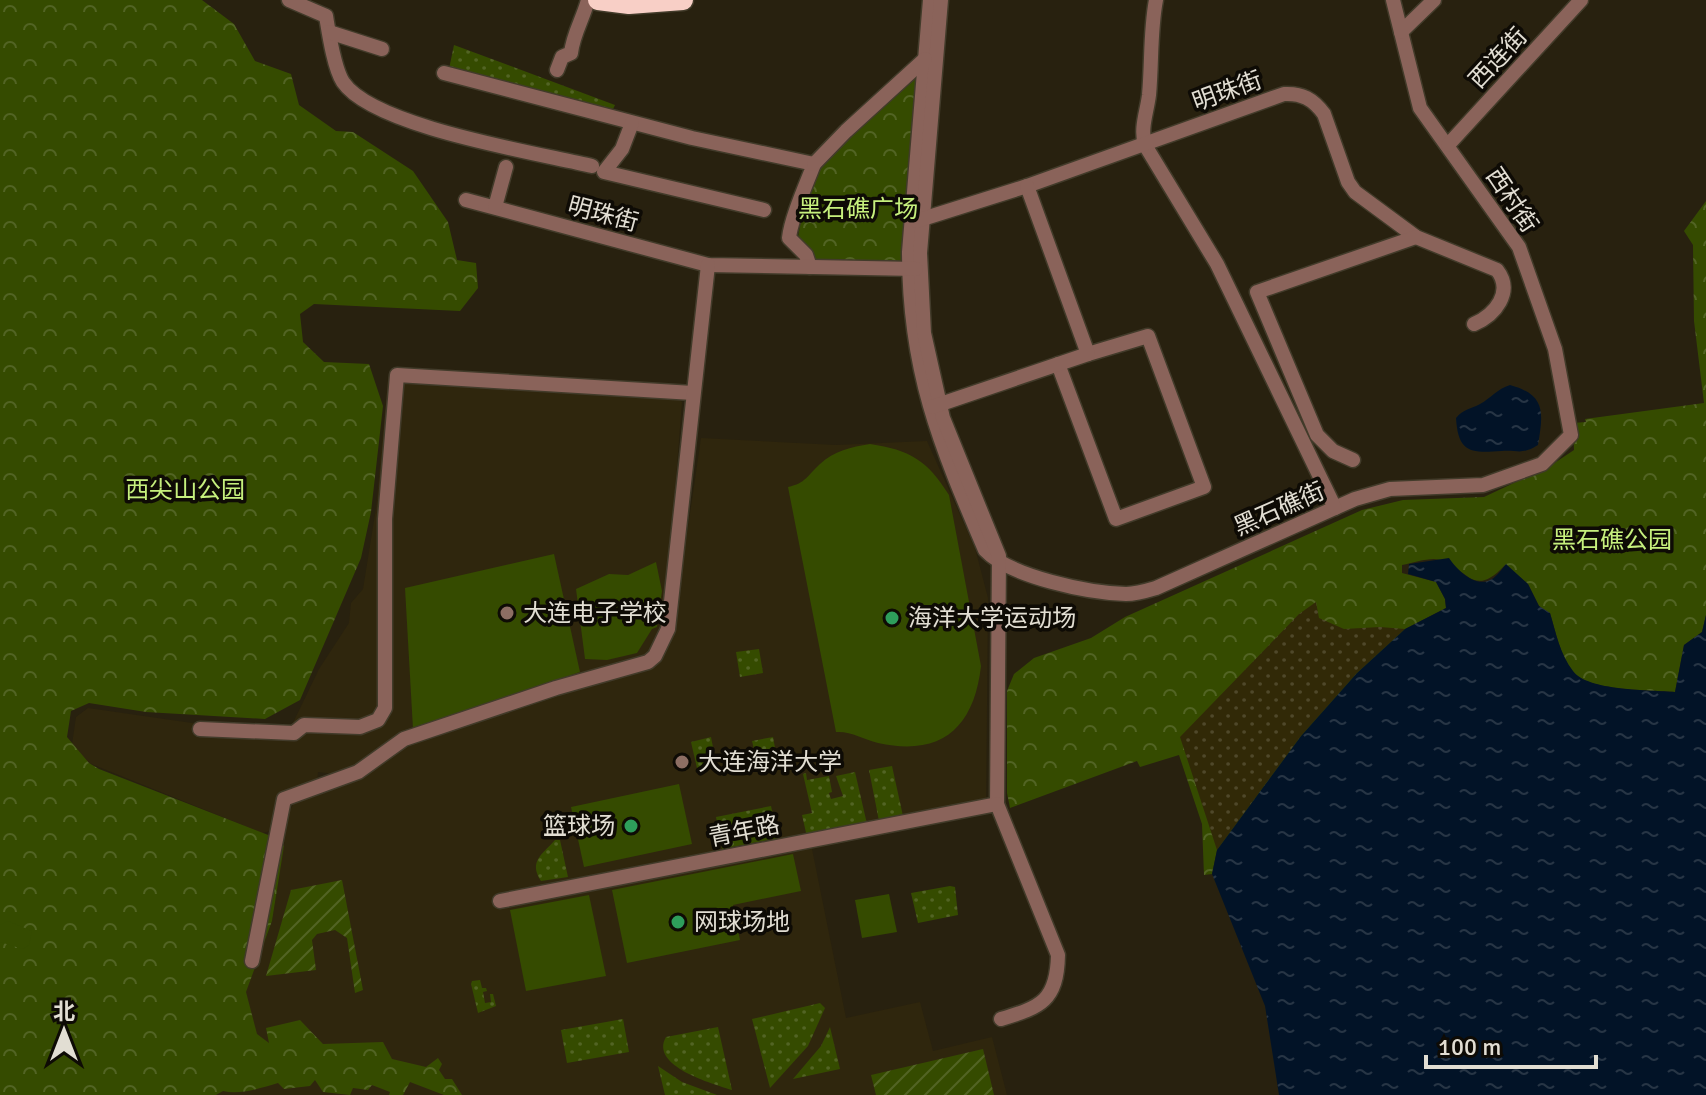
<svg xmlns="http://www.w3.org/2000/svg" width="1706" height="1095" font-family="Signika,'Noto Sans SC',sans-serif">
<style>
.built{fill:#2f260d}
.grass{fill:url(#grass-dots)}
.forest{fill:url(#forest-crowns)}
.sand{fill:url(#sand-dots)}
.garden{fill:url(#garden-furrows)}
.pitch{fill:#354b00}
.water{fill:url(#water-ripples)}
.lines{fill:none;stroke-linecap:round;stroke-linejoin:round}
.minor-casing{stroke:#423b2a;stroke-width:17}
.highway-casing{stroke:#423b2a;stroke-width:23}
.minor{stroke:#8a635a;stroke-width:14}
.highway{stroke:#f8cfc6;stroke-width:20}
.education-dot{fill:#8d6e63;stroke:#0e0b05;stroke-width:3}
.leisure-dot{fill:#2e9e5b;stroke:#0e0b05;stroke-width:3}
.labels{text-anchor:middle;stroke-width:7;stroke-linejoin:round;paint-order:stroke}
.street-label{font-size:24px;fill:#e2ded3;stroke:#0e0b05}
.park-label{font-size:24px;fill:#c6f07d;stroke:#0e0b05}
.poi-label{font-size:24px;fill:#e2ded3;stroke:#0e0b05;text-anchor:start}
</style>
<defs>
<pattern id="grass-dots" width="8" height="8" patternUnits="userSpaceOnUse" patternTransform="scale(2)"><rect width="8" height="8" fill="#354b00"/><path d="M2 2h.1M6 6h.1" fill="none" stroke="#526424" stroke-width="1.8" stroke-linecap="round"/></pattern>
<pattern id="forest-crowns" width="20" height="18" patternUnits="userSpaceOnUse" patternTransform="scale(2)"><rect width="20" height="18" fill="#354b00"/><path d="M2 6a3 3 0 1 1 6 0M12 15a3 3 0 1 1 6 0" fill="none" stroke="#526424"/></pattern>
<pattern id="sand-dots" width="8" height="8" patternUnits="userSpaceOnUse" patternTransform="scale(2)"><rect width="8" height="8" fill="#312907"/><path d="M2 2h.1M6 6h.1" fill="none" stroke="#4f482a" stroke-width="1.8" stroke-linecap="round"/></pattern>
<pattern id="garden-furrows" width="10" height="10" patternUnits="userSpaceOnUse" patternTransform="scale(2)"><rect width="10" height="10" fill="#354b00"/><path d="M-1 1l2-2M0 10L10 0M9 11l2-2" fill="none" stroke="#526424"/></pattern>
<pattern id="water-ripples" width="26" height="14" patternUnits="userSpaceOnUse" patternTransform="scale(2)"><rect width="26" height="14" fill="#021327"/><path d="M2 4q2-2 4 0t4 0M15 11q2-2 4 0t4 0" fill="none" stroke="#273545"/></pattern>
</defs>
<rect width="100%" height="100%" fill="#28210f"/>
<g class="built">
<path d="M388,377L431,384L674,396L682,402L668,582L661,626L647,658L580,673L413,729L389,741L357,768L343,775L318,772L317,783L293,791L274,830L262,833L89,763L72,744L76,717L88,708L192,723L291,727L319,669L349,623L351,603L363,589L376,508Z"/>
<path d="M701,438L836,445L927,441L975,548L988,598L986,813L812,849L846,1018L920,1002L933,1051L992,1037L1007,1095H216L239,1009L272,921L289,812L295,801L403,744L560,690L657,665L673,630Z"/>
</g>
<g class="grass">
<path d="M454,45L615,105L613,109L449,69Z"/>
<path d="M759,649L763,673L740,677L736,652Z"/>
<path d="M711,737L716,763L697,768L691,742Z"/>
<path d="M773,737L776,753L756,757L752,741Z"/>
<path d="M892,766L903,816L879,821L869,770Z"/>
<path d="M855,772L867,824L807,837L802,815L812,813L803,774L806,773L807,780L829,776L832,792L829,793L831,799L843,796L836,776Z"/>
<path d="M771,806L778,838L722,849L716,817Z"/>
<path d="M555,840H560L568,877L541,881C528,861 543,854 555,840Z"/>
<path d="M950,886L955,887L958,915L918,923L911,893Z"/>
<path d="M480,980L482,988H486L487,991L483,992L485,1003L491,1002L490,994H493L496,1006L478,1013L471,984L472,981Z"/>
<path d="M820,1003L825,1008L808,1046L770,1088L752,1019Z"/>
<path d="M623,1019L629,1052L567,1063L561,1030Z"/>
<path d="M718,1027L732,1090C713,1084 649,1066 666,1037Z"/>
<path d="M830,1027L840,1069L793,1079L821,1046Z"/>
<path d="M658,1066L682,1082L717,1095H665Z"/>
</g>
<g class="forest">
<path d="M0,0H202L234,24L255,61L291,74L299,105L336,131L353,132L413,171L448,222L457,260L476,263L478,288L460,311L314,304L300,314L303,342L324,362L369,364L383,406L371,512L361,558L300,700L265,719L146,712L89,703L71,711L67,737L89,763L99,769L276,838L284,846L272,921L246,992L257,1034L269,1043L266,1028L300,1020L323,1044L383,1042L392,1059L426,1067L438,1058L442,1064L439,1070L445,1079H452L462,1095H444L410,1082L403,1095H389L390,1092L372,1085L368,1090L353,1088L350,1095L323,1092L315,1080L310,1086L284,1089L278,1083C261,1088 240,1095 223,1091L216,1095H0Z"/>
<path d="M921,66L905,263L817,261L798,237L801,220L820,164Z"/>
<path d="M1706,201V615L1702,632L1684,645L1675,692C1651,690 1587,691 1573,672C1560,655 1556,633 1550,613L1539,606L1528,584L1505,565C1470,603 1466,561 1434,559C1424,559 1412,563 1402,565V573L1436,582L1445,599L1446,608L1405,629L1217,850L1212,874L1204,875L1202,824L1179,755L1140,767L1137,761L1010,808L1007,793V691L1014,674L1034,658L1091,638L1125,617L1362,510L1403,500L1484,497L1550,466L1574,450L1573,423L1586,422L1585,419L1704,403L1694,321L1693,245L1684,231Z"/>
</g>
<path class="sand" d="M1316,602L1319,618L1344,629L1380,627L1405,629L1357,673L1301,736L1217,850L1180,737L1299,614Z"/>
<g class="garden">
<path d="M342,880L363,990L355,993L347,938L335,930L317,934L312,940L316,970L266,976L291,890Z"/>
<path d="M983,1049L994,1095H876L871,1075Z"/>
</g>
<g class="pitch">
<path d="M870,444C910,450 927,460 949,495L981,666C974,728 941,757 878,743C863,739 851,731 836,732L788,487C806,483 807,476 820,464C834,451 851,447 870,444Z"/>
<path d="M554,554L580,672L413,729L405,588Z"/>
<path d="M656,562L662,591L657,627L652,629L637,653L607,660L585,659L576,589L609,574L628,575Z"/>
<path d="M679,784L692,844L584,867L571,807Z"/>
<path d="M793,854L801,891L733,905L740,940L627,963L612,890Z"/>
<path d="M889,894L897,932L862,938L855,900Z"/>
<path d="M589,895L606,976L526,991L510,910Z"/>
<path d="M8,921L32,931L29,945L23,949L0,942V925Z"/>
</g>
<g class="water">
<path d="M1510,385C1547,395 1543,414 1538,445C1522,455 1519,450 1502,451C1472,453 1458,454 1456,418C1463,409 1471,409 1480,404C1491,398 1497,389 1510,385Z"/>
<path d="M1449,558C1457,570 1476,589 1492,579C1497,576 1502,569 1506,564L1528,584L1539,606L1550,613C1556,633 1560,654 1573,671C1587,691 1651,690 1675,692L1684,645L1702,632L1706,615V1095H1279L1265,1006L1212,874L1217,850L1301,736L1357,673L1405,629L1446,608L1445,599L1436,582L1408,574L1409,564Z"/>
</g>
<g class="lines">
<defs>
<g id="minor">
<path d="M289,0L326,16C329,34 334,68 343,82C373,127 538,153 592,166"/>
<path d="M930,0L909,252C909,370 939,443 985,550C1010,577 1089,593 1126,594C1136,594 1146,591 1156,588L1355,499L1390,489L1483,485L1542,464L1571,435L1555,349L1519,247L1420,108L1393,0"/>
<path d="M941,0L920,253L924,333L943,418L999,556L997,804L1058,955C1057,1001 1041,1007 1001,1019"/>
<path d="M1156,0C1150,31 1152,63 1149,95C1147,112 1140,128 1145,145L1217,264L1335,508"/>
<path d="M329,32L382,49"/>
<path d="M1401,32L1434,0"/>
<path d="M557,70L562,57L571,53C573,34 583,19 588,0"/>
<path d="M444,73L692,138L814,164C806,185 791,218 789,238L806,255L810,267"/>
<path d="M632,123L622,149L604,172L764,210"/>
<path d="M1448,145L1581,0"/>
<path d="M814,164L846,131L925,59"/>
<path d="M466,200L708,265L916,269"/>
<path d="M495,207L506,167"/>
<path d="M916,221L1027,186L1284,94C1302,93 1313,99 1324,114L1348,182L1355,192L1416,237L1497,270C1514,292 1495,315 1474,324"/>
<path d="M1058,364L1116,519L1204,487L1148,336L1088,354"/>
<path d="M932,407L1088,354L1027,186"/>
<path d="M1353,460L1333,451L1317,435L1257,292L1416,237"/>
<path d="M200,729L294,733L304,725L360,727L378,720L385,708V519L397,375L693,393"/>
<path d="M500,901L997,804"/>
<path d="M252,961L284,799L358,772L404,739L556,688L648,662L655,656L668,629L708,265"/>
</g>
<path id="highway" d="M598,0L629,4L683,0"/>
</defs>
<use href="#minor" class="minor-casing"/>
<use href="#highway" class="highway-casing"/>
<use href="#minor" class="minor"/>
<use href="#highway" class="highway"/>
</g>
<g class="education-dot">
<circle cx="507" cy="613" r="8"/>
<circle cx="682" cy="762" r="8"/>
</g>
<g class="leisure-dot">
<circle cx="892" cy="618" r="8"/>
<circle cx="631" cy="826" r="8"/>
<circle cx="678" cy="922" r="8"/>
</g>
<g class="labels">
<g class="street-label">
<text transform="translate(1498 58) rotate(-47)" y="8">西连街</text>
<text transform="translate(1227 91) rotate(-20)" y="8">明珠街</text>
<text transform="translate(1512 200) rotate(56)" y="8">西村街</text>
<text transform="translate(603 214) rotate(15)" y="8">明珠街</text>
<text transform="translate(1279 509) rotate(-24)" y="8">黑石礁街</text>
<text transform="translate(744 831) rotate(-11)" y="8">青年路</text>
</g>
<g class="park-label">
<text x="858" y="217">黑石礁广场</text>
<text x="185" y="498">西尖山公园</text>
<text x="1612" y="548">黑石礁公园</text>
</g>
<g class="poi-label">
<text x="523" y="621">大连电子学校</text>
<text x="908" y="626">海洋大学运动场</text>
<text x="698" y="770">大连海洋大学</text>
<text x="615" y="834" text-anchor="end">篮球场</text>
<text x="694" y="930">网球场地</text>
</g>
</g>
<g transform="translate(64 1031)" stroke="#0e0b05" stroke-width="6" paint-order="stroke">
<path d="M0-6L14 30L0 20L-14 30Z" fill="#e2ded3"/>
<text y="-12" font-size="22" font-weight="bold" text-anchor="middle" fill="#e2ded3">北</text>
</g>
<path d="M1426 1055v12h170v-12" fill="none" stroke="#e2ded3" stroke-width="4"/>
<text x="1438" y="1055" font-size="24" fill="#e2ded3" stroke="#0e0b05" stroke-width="6" paint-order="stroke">100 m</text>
</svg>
